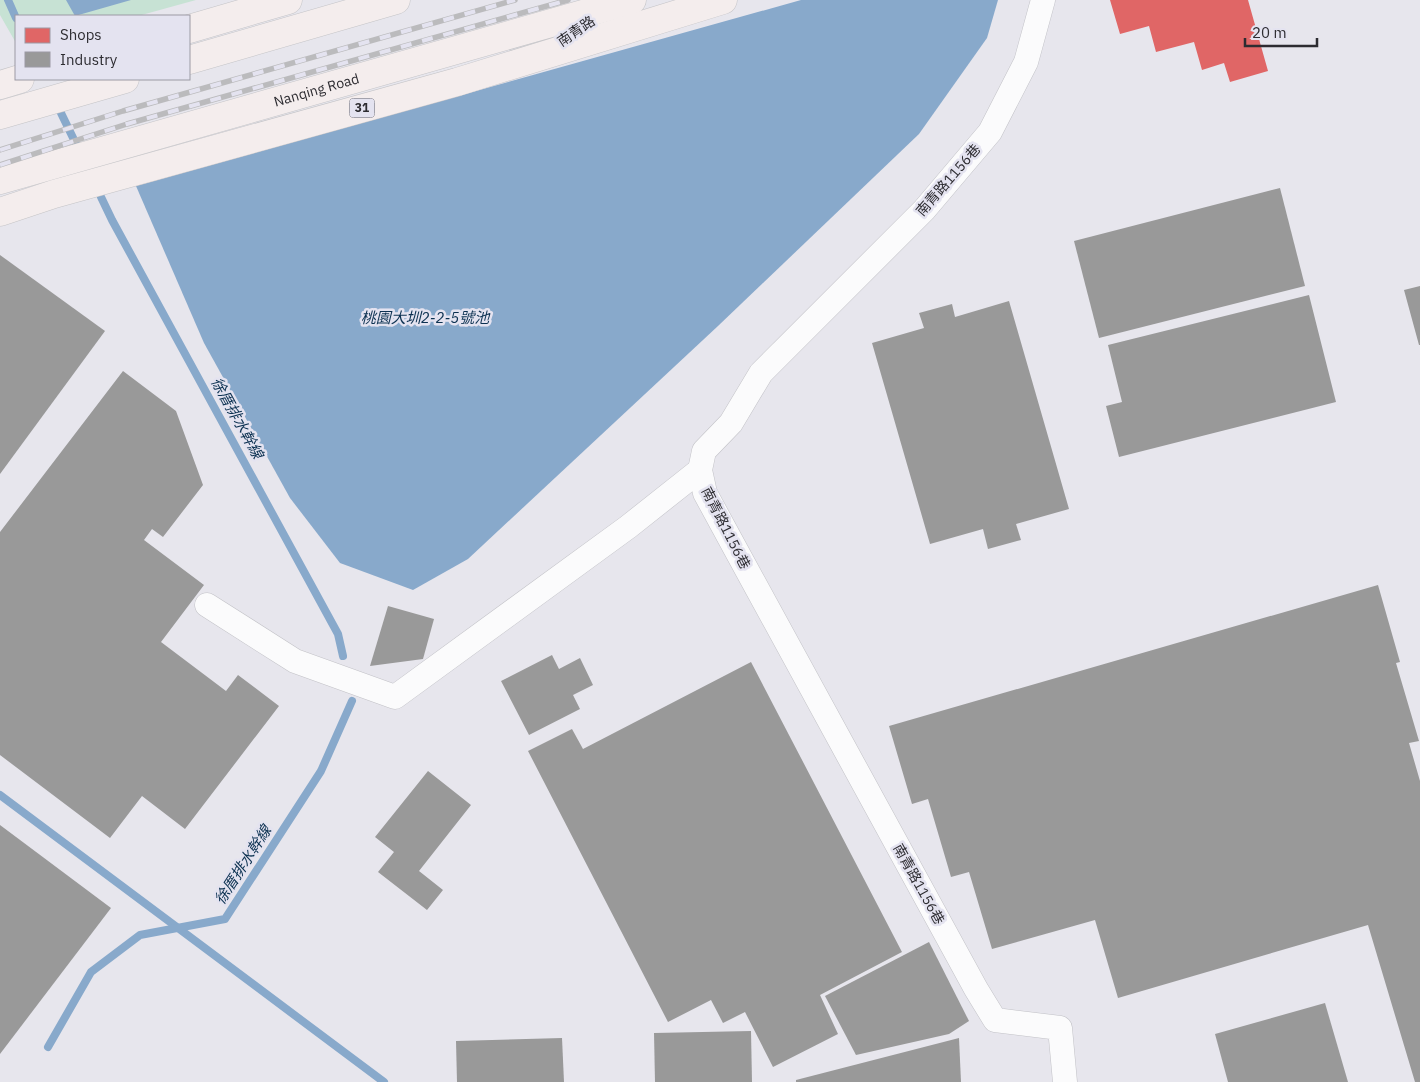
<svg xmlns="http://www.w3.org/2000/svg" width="1420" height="1082" font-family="'IBM Plex Sans','Noto Sans TC',sans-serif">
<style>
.green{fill:#c7e2d4}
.water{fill:#88a9cb}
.shops{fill:#e06666}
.industry{fill:#999}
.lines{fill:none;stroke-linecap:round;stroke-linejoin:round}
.stream{stroke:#88a9cb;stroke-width:8}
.minor-casing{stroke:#c2c2c7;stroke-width:25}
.major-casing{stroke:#c4c4c7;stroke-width:29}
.minor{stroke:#fbfbfc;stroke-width:24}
.major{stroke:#f4eded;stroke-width:28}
.rail-casing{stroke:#bbbbbd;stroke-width:5.5}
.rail{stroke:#e4e3f0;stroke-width:4;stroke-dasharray:11;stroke-linecap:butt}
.labels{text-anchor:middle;stroke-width:5;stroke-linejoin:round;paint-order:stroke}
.shield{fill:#e4e3f0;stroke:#64636a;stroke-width:1}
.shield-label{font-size:12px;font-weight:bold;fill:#2d2c31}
.street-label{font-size:14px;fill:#2d2c31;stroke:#e4e3f0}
.water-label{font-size:15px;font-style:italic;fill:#0c3151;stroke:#e4e3f0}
</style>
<rect width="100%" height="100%" fill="#e7e6ed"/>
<path class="green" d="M0,0H196L138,16H16V43L0,15Z"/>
<g class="water">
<path d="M66,0H131L75,16Z"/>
<path d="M801,0H998L987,38L919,134L718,326L468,559L413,590L340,563L290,498L204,343L136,186Z"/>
</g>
<path class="shops" d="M1110,0H1248L1268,71L1230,82L1224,63L1202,70L1194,42L1156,52L1149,26L1120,34Z"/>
<g class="industry">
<path d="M1280,188L1305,286L1099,338L1074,241Z"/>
<path d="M0,255L105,331L0,474Z"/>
<path d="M1420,286V345H1419L1404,290Z"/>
<path d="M1309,295L1336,402L1119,457L1106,406L1122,402L1108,345Z"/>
<path d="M1009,301L1069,509L1016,524L1021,540L988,549L983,529L930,544L872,343L924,328L919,313L952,304L955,317Z"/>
<path d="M123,371L176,411L203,485L163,537L152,529L144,540L204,585L161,642L226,691L238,675L279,706L185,829L142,796L110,838L0,755V532Z"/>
<path d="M1378,585L1400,662L1396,663L1419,741L1409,743L1420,781V1082H1415L1368,925L1118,998L1095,920L992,949L969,872L951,877L928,799L912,804L889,726Z"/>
<path d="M388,606L434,619L423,659L370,666Z"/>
<path d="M552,655L559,669L580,658L593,685L573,695L580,709L529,735L501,681Z"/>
<path d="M751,662L902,952L820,995L838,1034L773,1067L745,1012L723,1023L711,1000L668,1022L528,751L572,729L583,749Z"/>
<path d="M428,771L471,805L419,871L443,890L427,910L378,872L394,852L375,837Z"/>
<path d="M0,825L111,908L0,1054Z"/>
<path d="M929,942L969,1021L949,1034L856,1055L825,996Z"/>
<path d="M1325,1003L1348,1082H1228L1215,1034Z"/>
<path d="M751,1031L752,1082H655L654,1033Z"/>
<path d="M562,1038L564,1082H457L456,1041Z"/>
<path d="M959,1038L961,1082H796V1080Z"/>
</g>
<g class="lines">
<g class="stream">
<path d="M8,0L16,18"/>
<path d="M61,113L76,144"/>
<path d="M101,197L112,220L338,634L343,656"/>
<path d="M0,795L384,1082"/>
<path d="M48,1047L91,972L140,935L225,919L321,771L352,701"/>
</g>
<defs>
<g id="minor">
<path d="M1043,0L1026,62L990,132L924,210L761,373L731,423L704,451L700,470L705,493L736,550L976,989L995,1020L1060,1028L1065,1082"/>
<path d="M207,605L295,661L395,697L628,527L700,470"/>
</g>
<g id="major">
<path d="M189,29L288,0"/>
<path d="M189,60L396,0"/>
<path d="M0,85L20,79"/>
<path d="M0,115L125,79"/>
<path id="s1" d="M0,180L632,0"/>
<path d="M0,212L54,194L457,82L723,0"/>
</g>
</defs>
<use href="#minor" class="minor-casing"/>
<use href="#major" class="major-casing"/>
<use href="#minor" class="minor"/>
<use href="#major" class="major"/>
<defs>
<g id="rail">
<path d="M0,150L123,111L515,0"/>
<path d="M0,165L127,124L568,0"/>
</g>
</defs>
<use href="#rail" class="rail-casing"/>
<use href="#rail" class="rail"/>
</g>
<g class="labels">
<rect class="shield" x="349.5" y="98.5" width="25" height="19" rx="4"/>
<g class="shield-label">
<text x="362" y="112">31</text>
</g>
<g class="street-label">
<text transform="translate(576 31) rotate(-34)" y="5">南青路</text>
<text dy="5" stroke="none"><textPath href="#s1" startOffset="329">Nanqing Road</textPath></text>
<text transform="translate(948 180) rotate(-49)" y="5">南青路1156巷</text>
<text transform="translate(726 528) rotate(63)" y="5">南青路1156巷</text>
<text transform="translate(919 884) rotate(61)" y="5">南青路1156巷</text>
</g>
<g class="water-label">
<text x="425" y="323">桃園大圳2-2-5號池</text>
<text transform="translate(237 418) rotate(61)" y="5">徐厝排水幹線</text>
<text transform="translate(243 865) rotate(-57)" y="5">徐厝排水幹線</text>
</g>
</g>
<rect x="15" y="15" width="175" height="65" fill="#e4e3f0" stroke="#9b9aa4"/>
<rect x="25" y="28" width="25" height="15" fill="#e06666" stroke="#9b9aa4"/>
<text x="60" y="40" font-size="15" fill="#2d2c31">Shops</text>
<rect x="25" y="52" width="25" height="15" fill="#999999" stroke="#9b9aa4"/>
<text x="60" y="65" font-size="15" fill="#2d2c31">Industry</text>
<path d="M1245 38v8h72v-8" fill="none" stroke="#2d2c31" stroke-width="2.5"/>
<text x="1252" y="38" font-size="15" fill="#2d2c31" stroke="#e4e3f0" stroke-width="4" paint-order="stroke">20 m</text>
</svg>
